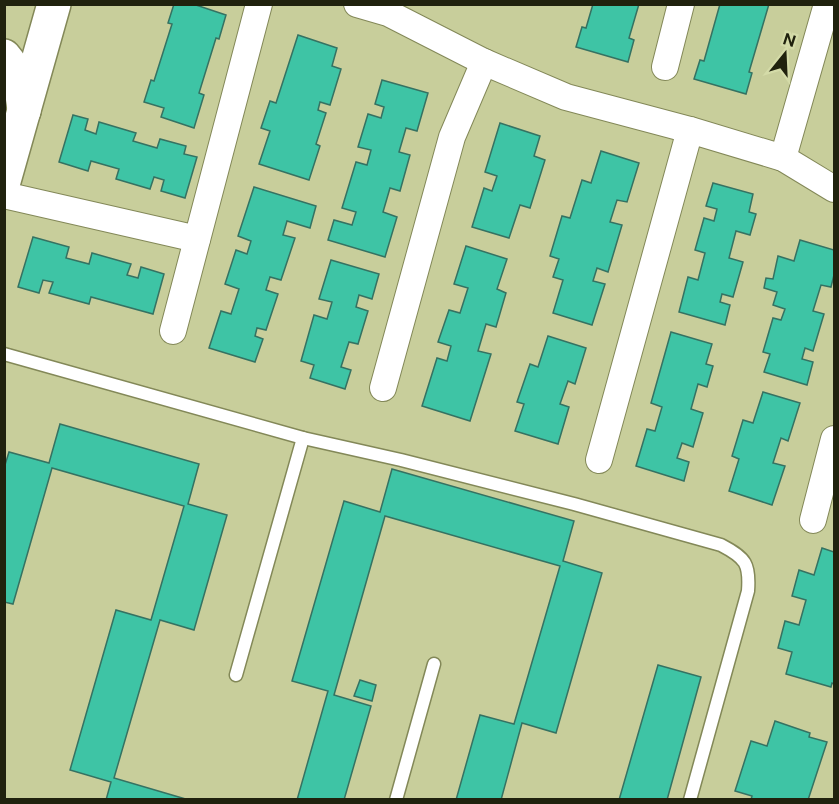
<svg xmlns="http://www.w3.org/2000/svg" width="839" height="804" font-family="'Public Sans',sans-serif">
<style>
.building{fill:#3ec4a5;stroke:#357262;stroke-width:1.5}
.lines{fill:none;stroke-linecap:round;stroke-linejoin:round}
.service-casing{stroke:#838858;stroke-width:15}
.minor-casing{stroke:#838858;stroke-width:28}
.secondary-casing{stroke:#838858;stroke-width:36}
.service{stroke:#fff;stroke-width:12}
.minor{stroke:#fff;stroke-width:26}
.secondary{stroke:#fff;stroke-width:33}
</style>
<rect width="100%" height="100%" fill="#c8ce9b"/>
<g class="building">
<path d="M174,4H193L226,15L219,39L216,38L199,93L204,95L194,128L161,117L164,108L144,102L151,80L154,81L172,24L168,23Z"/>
<path d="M593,4H639L629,38L634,40L628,62L576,47L582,27L586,28Z"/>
<path d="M720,4H769L749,72L752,73L746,94L694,79L700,60L704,61Z"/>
<path d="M298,35L337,48L332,66L341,69L330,105L320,102L318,110L326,113L316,144L320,146L309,180L259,164L270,131L261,128L270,101L276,103Z"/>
<path d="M382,80L428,93L417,131L406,128L399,152L410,155L400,191L390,188L383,212L397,217L385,257L328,240L334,220L352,225L356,212L342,208L356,162L367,165L371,150L358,147L368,114L381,118L384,107L375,104Z"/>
<path d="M73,115L88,119L85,130L96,134L99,122L136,133L133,141L157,148L160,139L186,146L184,154L197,157L185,198L161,191L164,180L154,177L150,189L116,179L119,169L91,161L88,171L59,162Z"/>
<path d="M500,123L540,136L534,156L545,160L530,208L520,205L509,238L472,227L484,188L492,191L497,176L485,172Z"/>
<path d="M601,151L639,163L627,202L617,200L610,222L622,225L608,272L597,268L593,281L605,284L592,325L553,313L563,280L553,277L559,259L550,256L562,216L570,218L582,180L591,183Z"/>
<path d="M713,183L753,194L749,212L756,214L750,235L736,231L729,258L743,262L733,297L722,294L720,302L730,305L725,325L679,312L688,277L698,280L705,253L695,250L704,218L714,221L717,209L706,206Z"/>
<path d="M254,187L316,206L310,228L287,221L283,235L295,238L281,280L270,277L266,290L278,294L266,330L257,328L255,336L263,339L255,362L209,348L221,311L231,314L239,289L225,284L236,250L247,254L251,241L238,236Z"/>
<path d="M33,237L69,247L66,258L89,264L92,253L131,264L127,275L138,278L141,267L164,274L153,314L91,297L89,304L49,293L53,282L43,280L39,293L18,287Z"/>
<path d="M800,240L834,250V275L831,287L821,285L813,311L824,314L813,351L805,348L802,359L813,362L807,385L764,372L770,354L763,352L773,318L781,320L785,309L773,305L777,292L764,288L766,278L773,279L778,256L794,261Z"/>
<path d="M466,246L507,259L497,289L506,293L496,327L486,324L478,351L491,354L470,421L422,406L437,358L447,361L451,346L438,342L449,310L460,313L468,288L454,284Z"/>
<path d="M331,260L379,274L372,299L359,295L356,307L368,311L358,344L349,342L341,367L351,370L345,389L310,378L314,365L301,361L314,315L327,319L332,302L319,299Z"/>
<path d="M671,332L712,344L706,364L713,366L707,387L698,384L691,409L703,413L693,447L682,443L677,458L689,462L684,481L636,466L647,429L655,431L662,407L651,403Z"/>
<path d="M548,336L586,348L575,384L568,381L560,404L569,407L558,444L515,431L524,404L517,402L530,364L538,367Z"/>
<path d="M763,392L800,403L788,441L781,438L773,463L785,466L772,505L729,491L739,459L732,456L743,420L753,423Z"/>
<path d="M60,424L199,464L188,504L227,515L194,630L160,620L114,778L189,800H106L111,782L70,770L116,610L151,620L184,506L52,468L13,604L4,602V468L9,452L49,463Z"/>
<path d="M392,469L574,521L563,561L602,573L556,733L522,723L501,800H456L480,715L514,724L560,566L385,516L334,695L371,706L344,800H297L328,691L292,681L344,501L380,512Z"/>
<path d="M822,548L834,552V684L832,683L831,687L786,674L792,652L778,648L785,621L799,625L806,600L792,596L799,570L814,575Z"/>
<path d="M658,665L701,677L667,800H619Z"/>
<path d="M360,680L376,685L372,701L354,696Z"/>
<path d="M775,721L810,733L809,737L827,742L808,800H751L752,796L735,791L751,741L767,746Z"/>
</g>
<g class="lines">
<defs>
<g id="service">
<path d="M4,354L303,438L401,460L574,504L721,545C746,558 750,564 748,591L690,800"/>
<path d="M236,675L303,438"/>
<path d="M396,800L434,664"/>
</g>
<g id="minor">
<path d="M357,4L388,13L484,62L566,97L690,130L783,158L834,189"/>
<path d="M665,67L681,4"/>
<path d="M783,158L827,4"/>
<path d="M4,195L197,239"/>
<path d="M173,331L259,4"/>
<path d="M383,388L452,137L484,62"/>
<path d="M599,460L690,130"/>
<path d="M813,520L834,439"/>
</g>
<g id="secondary">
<path d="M4,56C19,73 22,90 24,111"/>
<path d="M4,181L54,4"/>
</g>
</defs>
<use href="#service" class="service-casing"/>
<use href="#minor" class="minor-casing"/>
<use href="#secondary" class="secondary-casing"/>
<use href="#service" class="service"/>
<use href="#minor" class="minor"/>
<use href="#secondary" class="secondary"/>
</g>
<rect width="839" height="804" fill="none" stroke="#20220e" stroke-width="12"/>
<g transform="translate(785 54) rotate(18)" stroke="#d4dba8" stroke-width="4.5" paint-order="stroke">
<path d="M0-4.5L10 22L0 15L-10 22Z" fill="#20220e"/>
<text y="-9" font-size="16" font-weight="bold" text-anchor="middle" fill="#20220e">N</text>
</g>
</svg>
